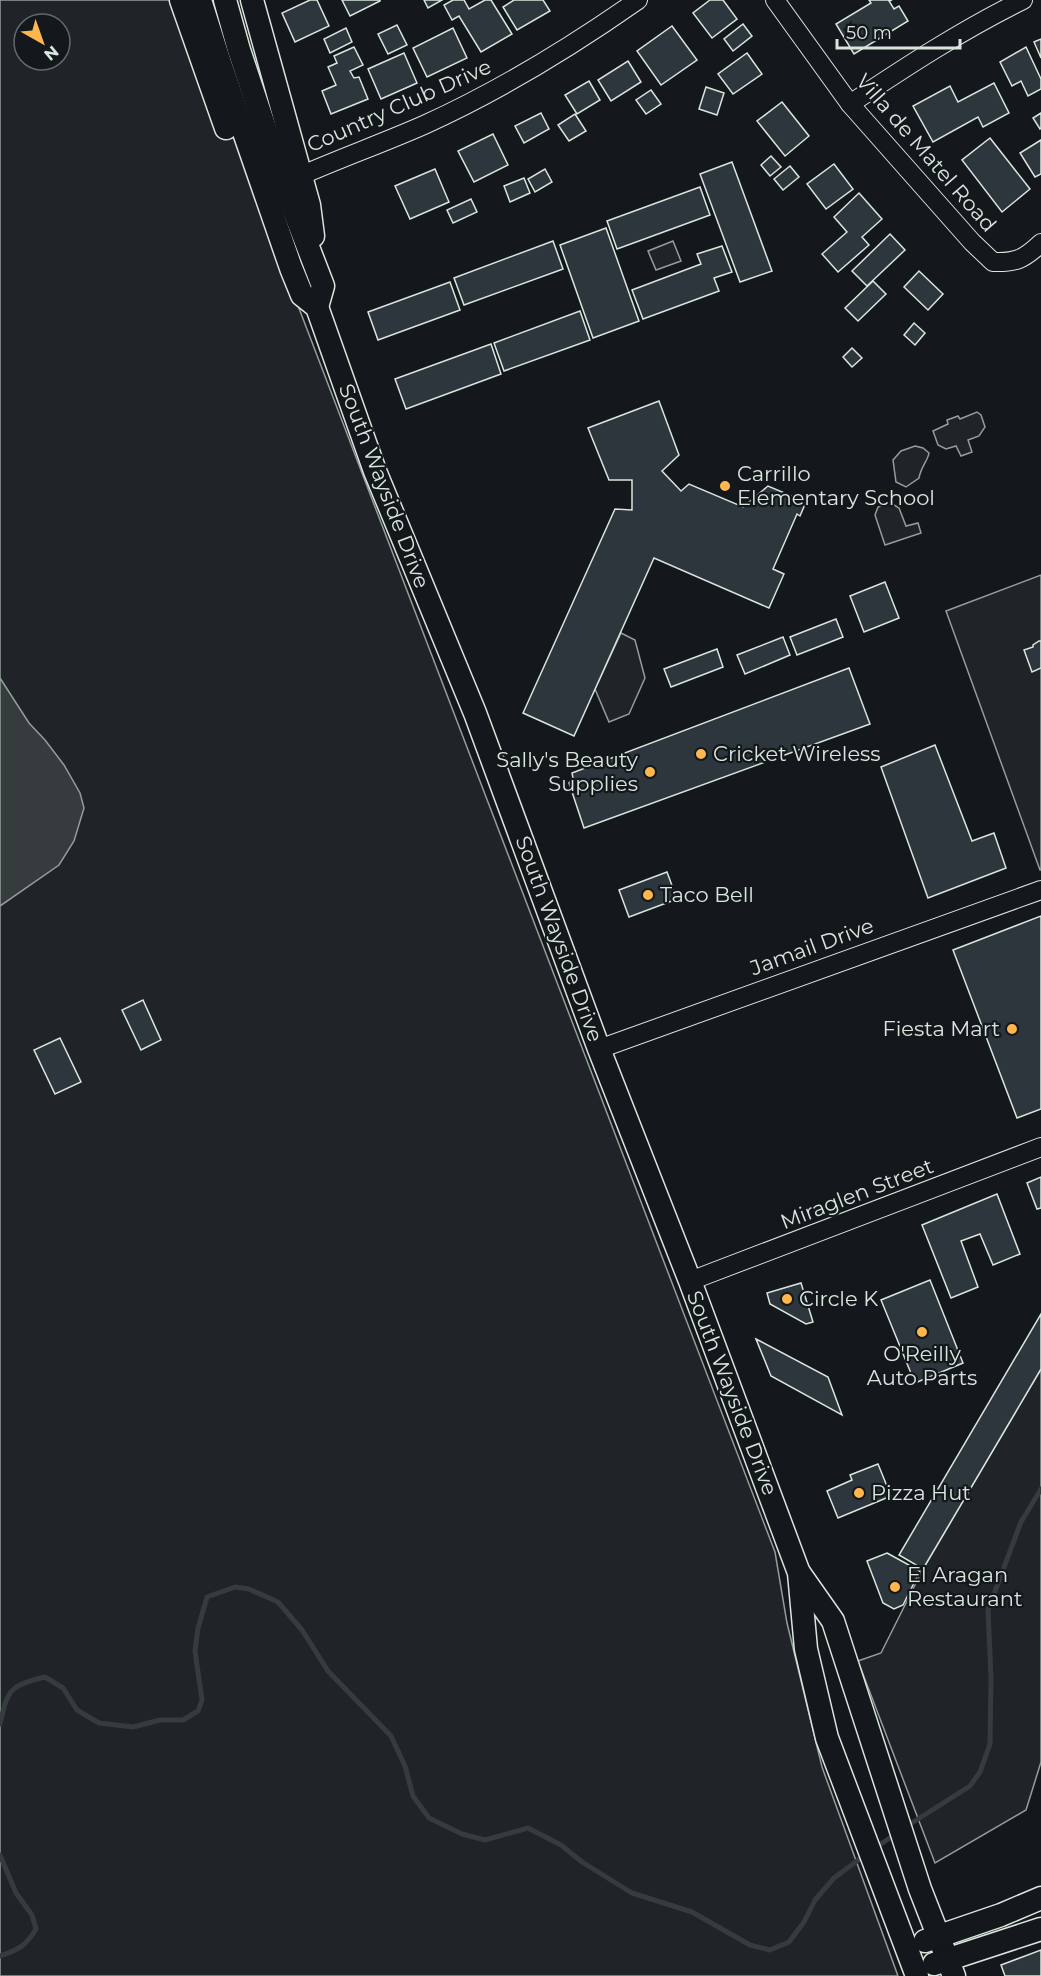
<svg xmlns="http://www.w3.org/2000/svg" width="1041" height="1976" font-family="Montserrat,sans-serif">
<style>
.green{fill:#202428;stroke:#939e99;stroke-width:1.5;fill-rule:evenodd}
.water{fill:#363b3e;stroke:#939e99;stroke-width:1.5}
.lines{fill:none;stroke-linecap:round;stroke-linejoin:round}
.stream{stroke:#363b3e;stroke-width:5}
.building{fill:#2c363c;stroke:#d8e6dc;stroke-width:1.5}
.minor-casing{stroke:#d8e6dc;stroke-width:20}
.major-casing{stroke:#d8e6dc;stroke-width:25}
.minor{stroke:#14181c;stroke-width:18}
.major{stroke:#14181c;stroke-width:22}
.poi-dot{fill:#ffb74d;stroke:#14181c;stroke-width:2}
.labels{text-anchor:middle;stroke-width:4.5;stroke-linejoin:round;paint-order:stroke}
.street-label{font-size:21px;fill:#d8e6dc;stroke:#14181c}
.poi-label{font-size:21px;fill:#d8e6dc;stroke:#14181c;text-anchor:start}
</style>
<rect width="100%" height="100%" fill="#14181c"/>
<g class="green">
<path d="M0,0H181L775,1552L787,1623L822,1767L898,1976H0ZM24,24H60V60H24Z"/>
<path d="M673,241L681,261L656,270L648,251Z"/>
<path d="M977,412L981,415L985,427L979,436L968,440L972,452L961,456L956,446L946,449L938,445L933,431L948,424L947,420L958,416L960,419Z"/>
<path d="M915,446L923,448L929,453C928,460 921,467 919,478L906,487L896,482L893,460L901,451Z"/>
<path d="M891,503L899,508L906,526L918,523L921,533L885,545L875,515L878,507Z"/>
<path d="M1041,575V870H1040L946,611Z"/>
<path d="M621,633L635,640L645,678L629,714L609,722L595,689Z"/>
<path d="M1041,1369V1762L1026,1810L935,1863L858,1661L881,1653L923,1569Z"/>
</g>
<path class="water" d="M0,678L29,723L45,740L64,765L80,793L84,808L74,841L59,865L0,906Z"/>
<g class="lines">
<g class="stream">
<path d="M0,1724C8,1688 10,1686 45,1677L63,1688L77,1710L99,1723L133,1727L160,1720H183L198,1711L202,1700L195,1651L198,1628L207,1597L235,1587L249,1589L278,1602L302,1630L328,1671L391,1736L405,1766L413,1796L429,1818L462,1834L485,1840L528,1828L561,1845L582,1862L632,1893L692,1912L750,1945L770,1950L789,1942L804,1922L815,1900L834,1878L865,1855"/>
<path d="M907,1826L970,1786L980,1772L990,1744L991,1678L988,1610L1021,1522L1041,1489"/>
<path d="M875,1848L897,1833"/>
<path d="M0,1855L16,1893L32,1915L36,1929C26,1946 18,1950 0,1956"/>
</g>
</g>
<g class="building">
<path d="M310,0H317L329,26L295,42L282,13Z"/>
<path d="M342,0H380V1L350,16Z"/>
<path d="M424,0H442L428,8Z"/>
<path d="M453,0H464L469,9L485,0H491L512,34L481,52L459,16L452,20L444,5Z"/>
<path d="M514,0H543L550,11L517,30L503,7Z"/>
<path d="M710,0H723L737,19L712,38L693,13Z"/>
<path d="M869,0H892L889,1L894,9L899,6L908,21L854,54L836,24L871,3Z"/>
<path d="M743,24L752,36L733,51L724,39Z"/>
<path d="M397,25L407,45L388,54L378,34Z"/>
<path d="M672,26L697,60L661,85L637,51Z"/>
<path d="M346,28L352,42L330,53L324,39Z"/>
<path d="M453,28L467,58L427,77L413,48Z"/>
<path d="M1041,39V58L1034,42Z"/>
<path d="M354,47L363,65L350,71L354,78L359,77L368,99L331,114L322,91L336,85L328,67L337,63L334,56Z"/>
<path d="M1026,47L1041,79V89L1028,96L1021,81L1012,86L1000,62Z"/>
<path d="M404,53L417,83L381,99L368,69Z"/>
<path d="M747,53L762,74L733,94L718,74Z"/>
<path d="M628,61L641,82L611,101L598,80Z"/>
<path d="M589,81L600,100L577,114L565,95Z"/>
<path d="M994,83L1009,113L983,127L978,117L933,142L913,106L950,86L958,102Z"/>
<path d="M706,87L724,93L717,115L699,109Z"/>
<path d="M651,90L661,104L646,114L636,100Z"/>
<path d="M782,102L809,136L785,156L757,121Z"/>
<path d="M541,113L549,129L524,143L515,126Z"/>
<path d="M1041,113V128L1040,129L1033,118Z"/>
<path d="M575,114L586,131L569,141L558,125Z"/>
<path d="M493,134L508,165L474,182L458,151Z"/>
<path d="M990,138L1030,189L1002,212L962,160Z"/>
<path d="M1041,140V174L1035,177L1020,153Z"/>
<path d="M771,156L781,167L770,176L761,165Z"/>
<path d="M732,162L772,271L740,282L700,174Z"/>
<path d="M834,164L853,189L826,209L807,184Z"/>
<path d="M790,166L799,177L783,190L774,179Z"/>
<path d="M435,169L449,202L410,219L395,186Z"/>
<path d="M545,169L552,182L535,192L528,179Z"/>
<path d="M524,178L530,193L510,202L504,186Z"/>
<path d="M700,187L710,215L617,249L607,221Z"/>
<path d="M859,193L882,219L862,237L869,245L838,272L822,254L847,232L834,217Z"/>
<path d="M471,199L477,212L453,223L447,210Z"/>
<path d="M606,228L639,321L593,338L560,245Z"/>
<path d="M890,234L905,250L867,286L852,271Z"/>
<path d="M553,241L563,269L464,305L454,278Z"/>
<path d="M722,246L732,272L714,278L719,291L643,319L632,290L701,264L697,254Z"/>
<path d="M919,271L943,294L928,310L904,287Z"/>
<path d="M873,281L886,294L858,321L845,308Z"/>
<path d="M450,282L460,310L378,340L368,312Z"/>
<path d="M580,311L590,340L504,371L494,343Z"/>
<path d="M914,323L925,333L915,345L904,335Z"/>
<path d="M491,344L501,374L406,409L395,379Z"/>
<path d="M852,348L862,358L852,367L843,357Z"/>
<path d="M659,401L679,455L662,471L681,491L689,484L743,507L768,486L806,502L800,516L797,514L773,569L784,574L769,608L654,558L574,736L523,713L615,509L632,510V480H609L588,428Z"/>
<path d="M885,582L899,618L864,632L850,596Z"/>
<path d="M836,619L843,637L797,655L790,637Z"/>
<path d="M783,637L790,655L745,674L737,655Z"/>
<path d="M1039,641H1041V668L1032,672L1024,650L1033,647V645Z"/>
<path d="M717,649L723,667L671,687L664,669Z"/>
<path d="M849,668L870,724L584,828L569,783L573,778L572,773Z"/>
<path d="M935,745L972,841L994,833L1006,868L928,898L881,767Z"/>
<path d="M667,872L677,899L629,917L619,890Z"/>
<path d="M1041,916V1109L1017,1118L953,950Z"/>
<path d="M143,1000L161,1040L141,1050L122,1010Z"/>
<path d="M60,1038L81,1082L55,1094L34,1050Z"/>
<path d="M1041,1177V1208L1037,1209L1027,1183Z"/>
<path d="M997,1194L1020,1254L993,1265L980,1234L961,1241L978,1287L951,1298L922,1225Z"/>
<path d="M930,1280L963,1363L915,1383L881,1300Z"/>
<path d="M801,1283L813,1322L806,1324L770,1304L767,1293Z"/>
<path d="M1041,1314V1369L923,1569L899,1555Z"/>
<path d="M756,1339L828,1377L842,1415L771,1376Z"/>
<path d="M878,1464L891,1496L838,1518L827,1491L852,1480L850,1475Z"/>
<path d="M887,1553L920,1571L903,1605L894,1609L883,1603L867,1561Z"/>
<path d="M1041,1950V1976H1005L1001,1965Z"/>
</g>
<g class="lines">
<defs>
<g id="minor">
<path d="M775,0L850,104L972,242L993,262C1016,263 1024,259 1041,243"/>
<path d="M850,104C907,66 962,30 1023,0"/>
<path d="M300,176C341,158 383,143 424,125C499,91 571,47 638,0"/>
<path d="M599,1049L1041,890"/>
<path d="M690,1281L1041,1147"/>
</g>
<g id="major">
<path d="M181,0L226,128"/>
<path d="M200,0L220,63L291,268L302,295L317,307L375,471L475,713L599,1049L690,1281L799,1573L806,1649L827,1738L917,1976"/>
<path d="M225,0L239,50L283,182L323,286L317,307"/>
<path d="M252,0L309,205L313,236"/>
<path d="M800,1574L833,1621L920,1889L954,1976"/>
<path d="M925,1941L1001,1915L1041,1898"/>
<path d="M934,1964L1041,1929"/>
</g>
</defs>
<use href="#minor" class="minor-casing"/>
<use href="#major" class="major-casing"/>
<use href="#minor" class="minor"/>
<use href="#major" class="major"/>
</g>
<g class="poi-dot">
<circle cx="725" cy="486" r="6"/>
<circle cx="701" cy="754" r="6"/>
<circle cx="650" cy="772" r="6"/>
<circle cx="648" cy="895" r="6"/>
<circle cx="1012" cy="1029" r="6"/>
<circle cx="787" cy="1299" r="6"/>
<circle cx="922" cy="1332" r="6"/>
<circle cx="859" cy="1493" r="6"/>
<circle cx="895" cy="1587" r="6"/>
</g>
<g class="labels">
<g class="street-label">
<text transform="translate(399 106) rotate(-24)" y="7">Country Club Drive</text>
<text transform="translate(926 153) rotate(49)" y="7">Villa de Matel Road</text>
<text transform="translate(384 486) rotate(69)" y="7">South Wayside Drive</text>
<text transform="translate(559 939) rotate(70)" y="7">South Wayside Drive</text>
<text transform="translate(812 947) rotate(-20)" y="7">Jamail Drive</text>
<text transform="translate(857 1194) rotate(-21)" y="7">Miraglen Street</text>
<text transform="translate(732 1393) rotate(69)" y="7">South Wayside Drive</text>
</g>
<g class="poi-label">
<text x="737" y="481">Carrillo<tspan x="737" dy="24">Elementary School</tspan></text>
<text x="713" y="761">Cricket Wireless</text>
<text x="638" y="767" text-anchor="end">Sally's Beauty<tspan x="638" dy="24">Supplies</tspan></text>
<text x="660" y="902">Taco Bell</text>
<text x="1000" y="1036" text-anchor="end">Fiesta Mart</text>
<text x="799" y="1306">Circle K</text>
<text x="922" y="1361" text-anchor="middle">O'Reilly<tspan x="922" dy="24">Auto Parts</tspan></text>
<text x="871" y="1500">Pizza Hut</text>
<text x="907" y="1582">El Aragan<tspan x="907" dy="24">Restaurant</tspan></text>
</g>
</g>
<g transform="translate(42 42) rotate(140)"><circle r="28" fill="#14181c" stroke="#626a69" stroke-width="1.5"/>
<path d="M0-4.5L10 22L0 15L-10 22Z" fill="#ffb74d"/>
<text y="-9" font-size="16" font-weight="bold" text-anchor="middle" fill="#d8e6dc">N</text>
</g>
<path d="M837 39v9h123v-9" fill="none" stroke="#d8e6dc" stroke-width="3"/>
<text x="846" y="39" font-size="18" fill="#d8e6dc" stroke="#14181c" stroke-width="4.5" paint-order="stroke">50 m</text>
</svg>
